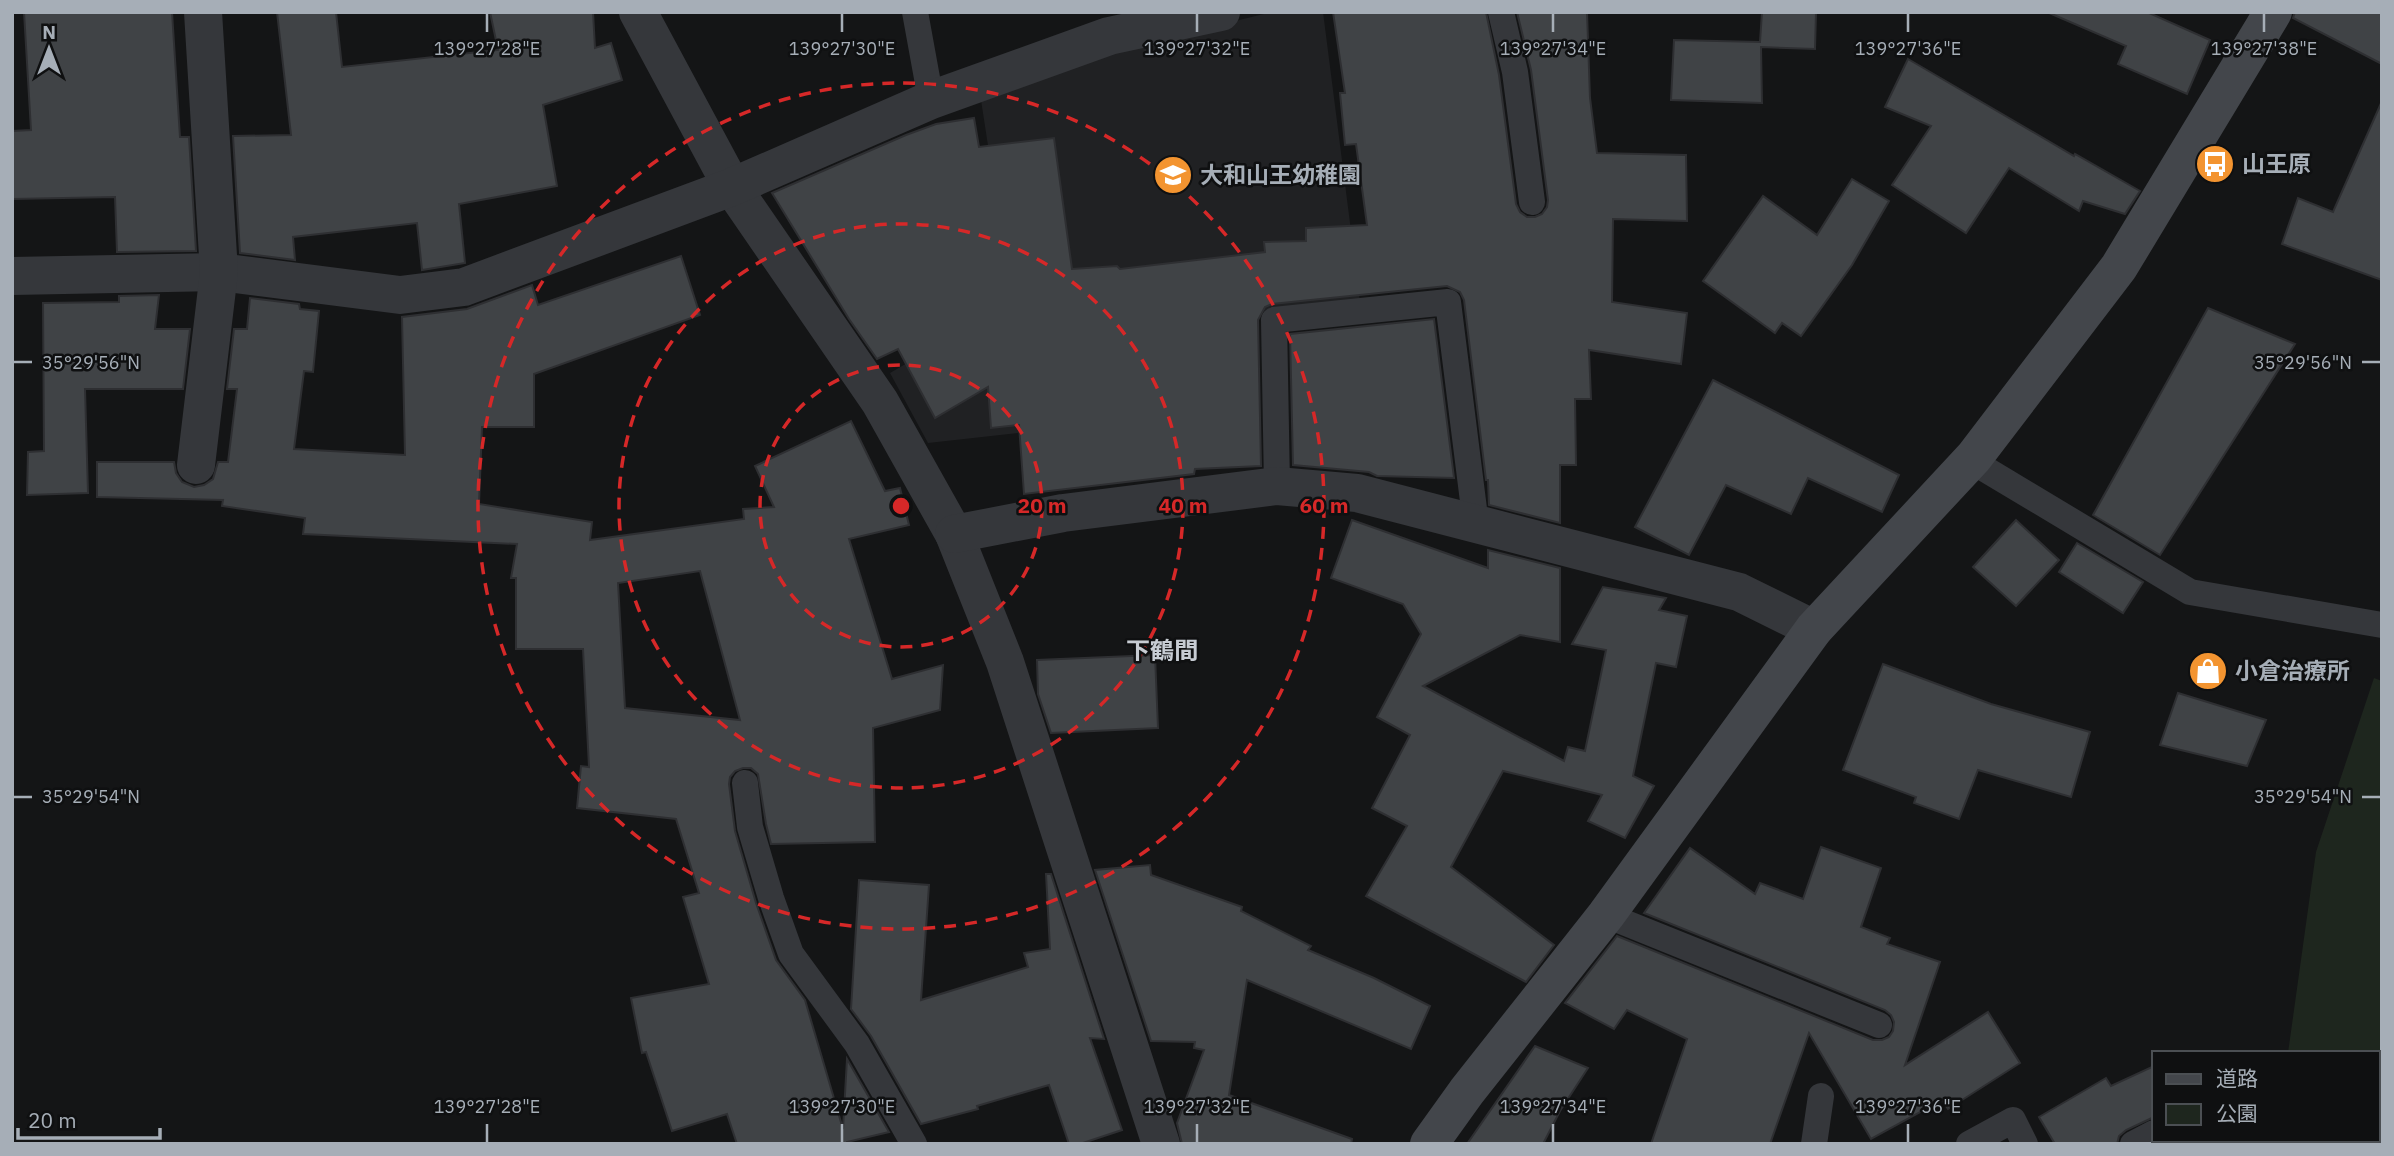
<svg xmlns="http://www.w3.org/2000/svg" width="2394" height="1156" font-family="'IBM Plex Sans','Noto Sans JP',sans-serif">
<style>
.built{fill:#202123}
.green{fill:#1e261e}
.building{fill:#404346;stroke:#2e2f32;stroke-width:2;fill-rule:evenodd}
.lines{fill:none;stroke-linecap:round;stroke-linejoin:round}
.lane{stroke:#35373b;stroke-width:26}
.street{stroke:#35373b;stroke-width:38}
.secondary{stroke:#43464b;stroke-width:38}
.ticks{fill:none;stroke:#a6aeb7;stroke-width:2.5}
.ring{fill:none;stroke:#d62828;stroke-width:3.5;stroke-dasharray:12 9}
.labels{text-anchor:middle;stroke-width:5;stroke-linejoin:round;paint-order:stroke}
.poi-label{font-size:23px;font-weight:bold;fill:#a6aeb7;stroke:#0f1011;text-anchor:start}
.neighbourhood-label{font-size:24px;font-weight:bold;fill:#c7ccd3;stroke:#0f1011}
.ticks-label{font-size:18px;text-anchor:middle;fill:#a6aeb7;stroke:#0f1011;stroke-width:5;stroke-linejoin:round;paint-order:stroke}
.centre{fill:#d62828;stroke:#0f1011;stroke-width:3.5}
.ring-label{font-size:21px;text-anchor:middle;font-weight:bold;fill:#d62828;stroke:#0f1011;stroke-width:5;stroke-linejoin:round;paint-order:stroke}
</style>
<rect width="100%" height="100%" fill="#141516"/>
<path class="built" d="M1272,12H1323L1360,301L1252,312L1173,416L928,443L890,373L1012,302L981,100L1059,64Z"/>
<path class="green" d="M2374,678L2382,681V1144H2284L2285,1140H2378V1053H2288L2316,852Z"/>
<g class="building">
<path d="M24,12H172L180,137H189L196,251L117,252L115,197L12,199V131L31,130Z"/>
<path d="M277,12H336L342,67L498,50L490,12H593L595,48L611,43L622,80L543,105L557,186L459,204L465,263L422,270L417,223L293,237L295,260L240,253L233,136L291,135Z"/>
<path d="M1333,12H1486L1499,75L1516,204L1520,212L1527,217H1535L1542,214L1547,207L1548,200L1531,70L1517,12H1587L1590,98L1597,153L1686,155L1687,221L1613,219L1612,302L1687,313L1681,364L1589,350L1591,399H1575L1576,465H1560V523L1489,505L1488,480H1486L1464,300L1460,292L1447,286L1272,304L1265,307L1258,320L1261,466L1195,469L1194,474L1024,494L1019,425L991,428L988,387L935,418L898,349L877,359L849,319L772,193L906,135L936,124L974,118L979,147L1054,138L1072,269L1117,266L1120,269L1265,252L1264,242L1306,241V228L1367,225L1356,144L1345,145L1340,93H1345Z"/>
<path d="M1762,12H1816L1815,49L1761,47L1762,103L1671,100L1674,40L1760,42Z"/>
<path d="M2047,12H2147L2210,40L2187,94L2118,64L2126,46Z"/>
<path d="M2295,12H2382V64L2293,18Z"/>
<path d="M1908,59L2074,156L2075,154L2140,191L2125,214L2083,201L2079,211L2009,168L1966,233L1892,185L1931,126L1885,107Z"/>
<path d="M2382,101V280L2282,244L2298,198L2333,212Z"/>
<path d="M1852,179L1889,201L1852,265L1801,336L1782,323L1775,333L1703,281L1763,196L1817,235Z"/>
<path d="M681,256L700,315L534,374V427H482L479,504L592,522L590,540L744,519L743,509L774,507L755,466L851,421L885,491L900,488L909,525L849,539L892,679L943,665L940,710L873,728L875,842L771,844L766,824L758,774L751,768H743L735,771L730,777L729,784L735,831L756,903L776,960L805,1000L843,1129L847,1059L889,1132L847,1142V1144H737L727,1114L672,1131L646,1052L642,1053L631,998L709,984L683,897L699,893L676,819L577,808L581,766L589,767L583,649H516V578H511L517,544L303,534L305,518L222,506L223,500L97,497V462H174L176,473L182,482L194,487L204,485L213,479L218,462H228L237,389H227L234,329H247L250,298L299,304L300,309L319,311L313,372L304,371L294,449L405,455L402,317L467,309L532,285L538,305ZM700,571L740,720L625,708L618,583Z"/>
<path d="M159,295L155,329H190L183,389H85L88,493L27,495L28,452L44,451L43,303L119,302V296Z"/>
<path d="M2208,308L2295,344L2160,555L2093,515Z"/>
<path d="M1434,319L1454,478L1377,476L1369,472L1293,465L1290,334Z"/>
<path d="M1713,380L1899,475L1882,512L1808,478L1791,514L1726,485L1689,555L1635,527Z"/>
<path d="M1352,520L1488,568V550L1560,568V642L1520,635L1423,686L1564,761L1568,747L1585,751L1606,650L1572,644L1603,587L1666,598L1659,610L1687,616L1676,667L1656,663L1633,776L1654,786L1625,838L1588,821L1602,795L1503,771L1451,867L1554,945L1526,982L1366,896L1407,826L1372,808L1410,735L1377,717L1421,634L1403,604L1331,578Z"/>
<path d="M2016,520L2059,560L2016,606L1973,567Z"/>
<path d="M2077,543L2143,582L2123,613L2059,572Z"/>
<path d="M1155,655L1158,728L1051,733L1038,694L1037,660Z"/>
<path d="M1883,664L1991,704L2090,732L2071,797L1978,770L1959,819L1914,803L1916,797L1843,770Z"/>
<path d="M2178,693L2266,720L2247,766L2160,745Z"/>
<path d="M1821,847L1881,868L1861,927L1890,938L1887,944L1940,962L1905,1065L1988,1012L2020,1063L1948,1109L1942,1100L1871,1139L1809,1033L1770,1144H1651L1687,1039L1627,1010L1614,1029L1565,1003L1617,936L1873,1040H1882L1889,1037L1893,1031L1894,1022L1891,1015L1885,1010L1644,913L1690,848L1755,894L1760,883L1803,899Z"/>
<path d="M1150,865L1151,875L1242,907L1241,911L1311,946L1308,950L1374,978L1430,1006L1411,1049L1247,980L1229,1095L1352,1139L1351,1144H1182L1177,1123L1204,1050L1194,1048L1195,1042L1151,1041L1095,870Z"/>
<path d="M1046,874H1051L1104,1039L1090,1038L1122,1130L1080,1144H1069L1049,1085L977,1106L978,1109L921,1124L871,1036L851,1009L859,880L929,885L921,1000L1028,967L1024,953L1050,949Z"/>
<path d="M1535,1046L1588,1068L1560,1111L1543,1144H1467Z"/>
<path d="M2154,1066V1117L2126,1130L2119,1136L2117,1144H2055L2039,1117L2106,1078L2111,1086Z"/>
</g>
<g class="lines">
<g class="lane">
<path d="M915,12L931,100"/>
<path d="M1501,12L1515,72L1532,202"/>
<path d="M1970,460L2190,592L2382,625"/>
<path d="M1277,486L1274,320L1448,302L1476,525"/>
<path d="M745,783L750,827L771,898L791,954L857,1044L914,1144"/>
<path d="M1606,915L1879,1025"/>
<path d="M1814,1144L1821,1096"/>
<path d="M1969,1144L2013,1120L2025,1144"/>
<path d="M2133,1144L2154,1133"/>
</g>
<g class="street">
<path d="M638,12L732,187L880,402L954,534L1005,662L1161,1144"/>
<path d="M12,276L219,272L400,295L464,287L732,187L931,100L1109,36L1221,12"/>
<path d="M196,465L219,272L203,12"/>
<path d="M954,534L1063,513L1277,486L1357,493L1739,592L1814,629"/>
</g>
<path class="secondary" d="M1429,1144L1467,1091L1606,915L1814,629L1974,457L2119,267L2273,12"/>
</g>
<path class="ticks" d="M487,14V32M842,14V32M1197,14V32M1553,14V32M1908,14V32M2264,14V32M14,362H32M2362,362H2380M14,797H32M2362,797H2380M487,1124V1142M842,1124V1142M1197,1124V1142M1553,1124V1142M1908,1124V1142"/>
<g class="ring">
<circle cx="901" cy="506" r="141"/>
<circle cx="901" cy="506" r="282"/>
<circle cx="901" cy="506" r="423"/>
</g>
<defs>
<symbol id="bus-disc" viewBox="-11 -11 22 22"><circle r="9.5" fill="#f39430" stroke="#0f1011"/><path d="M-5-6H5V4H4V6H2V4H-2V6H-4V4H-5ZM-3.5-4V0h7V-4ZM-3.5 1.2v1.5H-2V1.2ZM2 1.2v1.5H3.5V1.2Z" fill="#fff"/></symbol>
<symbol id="school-disc" viewBox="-11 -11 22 22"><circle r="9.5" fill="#f39430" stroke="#0f1011"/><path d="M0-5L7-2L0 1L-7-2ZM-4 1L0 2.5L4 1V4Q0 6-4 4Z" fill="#fff"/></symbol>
<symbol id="shop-disc" viewBox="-11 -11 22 22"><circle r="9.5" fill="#f39430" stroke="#0f1011"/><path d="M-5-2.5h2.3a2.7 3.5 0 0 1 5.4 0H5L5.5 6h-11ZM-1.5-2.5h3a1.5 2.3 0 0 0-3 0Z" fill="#fff"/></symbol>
</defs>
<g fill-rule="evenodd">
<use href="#bus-disc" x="2193" y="142" width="44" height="44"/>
<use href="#school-disc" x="1151" y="153" width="44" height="44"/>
<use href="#shop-disc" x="2186" y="649" width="44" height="44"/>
</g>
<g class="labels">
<g class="poi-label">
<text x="2242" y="172">山王原</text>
<text x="1200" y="183">大和山王幼稚園</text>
<text x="2235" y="679">小倉治療所</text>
</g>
<g class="neighbourhood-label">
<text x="1162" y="659">下鶴間</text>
</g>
</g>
<g class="ticks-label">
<text x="487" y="55">139°27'28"E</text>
<text x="842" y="55">139°27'30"E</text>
<text x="1197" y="55">139°27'32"E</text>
<text x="1553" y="55">139°27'34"E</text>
<text x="1908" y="55">139°27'36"E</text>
<text x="2264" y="55">139°27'38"E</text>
<text x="91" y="369">35°29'56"N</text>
<text x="2303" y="369">35°29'56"N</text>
<text x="91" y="803">35°29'54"N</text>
<text x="2303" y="803">35°29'54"N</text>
<text x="487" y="1113">139°27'28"E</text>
<text x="842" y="1113">139°27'30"E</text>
<text x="1197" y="1113">139°27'32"E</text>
<text x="1553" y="1113">139°27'34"E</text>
<text x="1908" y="1113">139°27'36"E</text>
</g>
<circle cx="901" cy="506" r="10" class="centre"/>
<g class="ring-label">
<text x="1042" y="513">20 m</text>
<text x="1183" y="513">40 m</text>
<text x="1324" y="513">60 m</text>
</g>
<rect width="2394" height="1156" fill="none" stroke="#a6aeb7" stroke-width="28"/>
<rect x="2152" y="1051" width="228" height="91" fill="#0f1011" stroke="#4b4f53" stroke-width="2"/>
<rect x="2166" y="1074" width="35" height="10" fill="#43464b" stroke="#4b4f53" stroke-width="2"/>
<text x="2216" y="1086" font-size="21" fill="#a6aeb7">道路</text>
<rect x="2166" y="1104" width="35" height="21" fill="#1e261e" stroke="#4b4f53" stroke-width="2"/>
<text x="2216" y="1121" font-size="21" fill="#a6aeb7">公園</text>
<g transform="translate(49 49)" stroke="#0f1011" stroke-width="5" paint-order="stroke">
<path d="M0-5L12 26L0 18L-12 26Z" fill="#a6aeb7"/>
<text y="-10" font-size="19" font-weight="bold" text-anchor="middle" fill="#a6aeb7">N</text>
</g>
<path d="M18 1128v10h142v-10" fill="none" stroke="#a6aeb7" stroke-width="3.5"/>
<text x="28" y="1128" font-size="21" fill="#a6aeb7" stroke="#0f1011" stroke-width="5" paint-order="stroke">20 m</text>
</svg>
